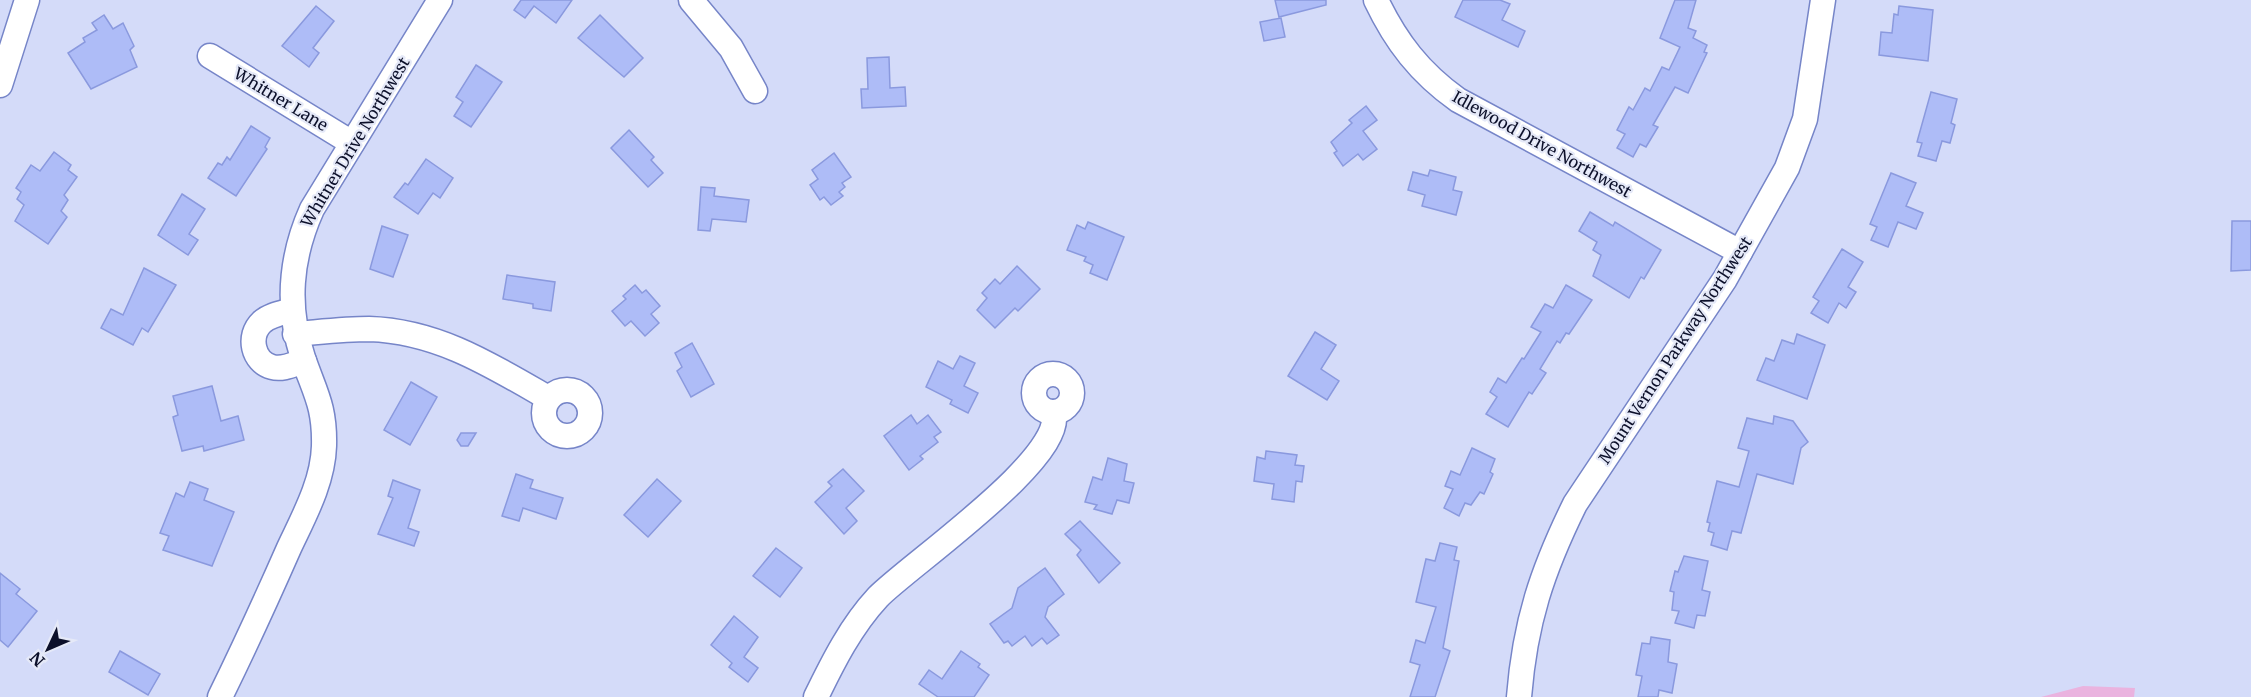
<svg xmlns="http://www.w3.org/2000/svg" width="2251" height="697" font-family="Merriweather,serif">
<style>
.pitch{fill:#eab3df}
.building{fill:#aebcf7;stroke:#8a99de;stroke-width:1.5}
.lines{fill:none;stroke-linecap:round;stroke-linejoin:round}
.minor-casing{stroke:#7685c8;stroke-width:27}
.minor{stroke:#fff;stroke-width:24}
.labels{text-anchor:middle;stroke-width:4.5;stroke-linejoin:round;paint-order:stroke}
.street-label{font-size:16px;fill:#0c102a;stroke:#e5e9f8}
</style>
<rect width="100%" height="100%" fill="#d4dbf9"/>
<path class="pitch" d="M2083,686L2135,688L2134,697H2041Z"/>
<g class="building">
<path d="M521,0H572L556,23L534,6L525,18L514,10Z"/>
<path d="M1275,0H1326V5L1279,17Z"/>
<path d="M1463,0H1500L1510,4L1502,20L1525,31L1518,47L1455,17Z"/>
<path d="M1675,0H1696L1688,28L1696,31L1693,38L1707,45L1704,52L1707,53L1688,93L1675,87L1653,125L1658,127L1646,147L1640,144L1633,157L1617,148L1625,134L1617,130L1629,107L1633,110L1645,88L1650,91L1662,67L1669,70L1680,47L1660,38Z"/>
<path d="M316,6L334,21L313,48L319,53L309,67L282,46Z"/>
<path d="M1899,6L1933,10L1928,61L1879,55L1881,32L1892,33L1894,14L1898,15Z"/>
<path d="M104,15L113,29L123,23L134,46L130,50L137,67L91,89L68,53L85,42L83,38L97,30L92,23Z"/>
<path d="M600,15L643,58L624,77L578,38Z"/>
<path d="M1281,18L1285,37L1264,41L1260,22Z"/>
<path d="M889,57L890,88L905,87L906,106L862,108L861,89H868L867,58Z"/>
<path d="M476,65L502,82L471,127L454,116L463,102L456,97Z"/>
<path d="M1931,92L1957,99L1951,123L1955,125L1950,143L1942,141L1936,161L1918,156L1922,143L1917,142Z"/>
<path d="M1366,106L1377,120L1363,131L1377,149L1363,160L1358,154L1343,166L1334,153L1337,151L1331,142L1352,123L1349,120Z"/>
<path d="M251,126L270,138L265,147L267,149L236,196L208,178L218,163L222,165L227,157L230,160Z"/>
<path d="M629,130L654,157L651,160L663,173L648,187L611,148Z"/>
<path d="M54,152L71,165L68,170L77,177L64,195L68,200L61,211L67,217L48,244L15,221L24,205L17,199L21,192L16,188L31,165L40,171Z"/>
<path d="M834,153L851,177L842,183L845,187L839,192L843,196L831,205L824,197L820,200L810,185L818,179L812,170Z"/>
<path d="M426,159L453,178L440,198L433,193L418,214L394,197L405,183L408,185Z"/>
<path d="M1430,170L1456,177L1453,190L1462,192L1456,215L1422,206L1425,195L1408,190L1413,172L1428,176Z"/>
<path d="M1891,173L1916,183L1906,206L1923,213L1916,229L1898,222L1888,247L1871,240L1877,227L1870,224Z"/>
<path d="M701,187L715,188L714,196L749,200L746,222L712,219L710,231L698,230Z"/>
<path d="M182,194L205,209L189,234L198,240L188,255L158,235Z"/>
<path d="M1590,212L1613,226L1615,222L1661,250L1644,279L1641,277L1629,298L1593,276L1601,255L1593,250L1597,242L1579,231Z"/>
<path d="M2232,221H2251V270L2231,271Z"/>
<path d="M1088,222L1124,237L1107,280L1090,273L1093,265L1084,261L1086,257L1067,250L1077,225L1085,229Z"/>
<path d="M382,226L408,235L393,277L370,269Z"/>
<path d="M1842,249L1863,262L1848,287L1856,292L1846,308L1839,303L1828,323L1811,313L1819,301L1813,297Z"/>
<path d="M1017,266L1040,289L1018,311L1015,308L995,328L977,310L987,298L982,293L995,279L1000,284Z"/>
<path d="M144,268L176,285L148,332L142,328L133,345L101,328L111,309L123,315Z"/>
<path d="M507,275L555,282L551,311L533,308V304L503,299Z"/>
<path d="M635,285L642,293L646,290L660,306L651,314L659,323L645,336L631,321L625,326L612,311L626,299L623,296Z"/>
<path d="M1566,285L1592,300L1569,334L1566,333L1560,343L1557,341L1540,369L1546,373L1532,394L1529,392L1508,427L1486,414L1497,397L1490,392L1498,378L1506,383L1522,358L1524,359L1541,332L1531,327L1545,304L1553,308Z"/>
<path d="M1315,332L1336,345L1321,369L1339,381L1327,400L1288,376Z"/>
<path d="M1797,334L1825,345L1807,399L1757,380L1766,358L1774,361L1782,340L1794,344Z"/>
<path d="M692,343L714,384L691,397L677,371L682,367L675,353Z"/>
<path d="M960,356L975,363L964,386L978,393L968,413L950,404L952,400L926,387L938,361L953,369Z"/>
<path d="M411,382L437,397L410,445L384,430Z"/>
<path d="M212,386L221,421L238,416L244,440L204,451L203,446L182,451L173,417L178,415L173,396Z"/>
<path d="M911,415L917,424L928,415L941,432L934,437L938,442L920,456L923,459L909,470L884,436Z"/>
<path d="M1774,416L1793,421L1808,442L1801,448L1793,484L1757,474L1741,533L1732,531L1727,550L1711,545L1714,533L1708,531L1710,523L1707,522L1717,481L1739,487L1749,451L1738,448L1747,418L1773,424Z"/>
<path d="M461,433H476L468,446H461L457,440Z"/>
<path d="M1472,448L1495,459L1490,472L1493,474L1484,494L1480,492L1471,505L1465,503L1459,516L1444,508L1453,489L1445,486L1451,471L1460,475Z"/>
<path d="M1266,451L1297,455L1295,465L1304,466L1302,482L1296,481L1294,502L1272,499L1274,484L1254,481L1257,457L1265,459Z"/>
<path d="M1108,458L1127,464L1124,481L1134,483L1129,503L1117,500L1112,514L1094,509L1097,505L1085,502L1093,477L1102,480Z"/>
<path d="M843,469L864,491L846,508L857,521L844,534L815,502L832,486L828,482Z"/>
<path d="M516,474L533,480L530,488L563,498L556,519L523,508L519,521L502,516Z"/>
<path d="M657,479L681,501L648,537L624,515Z"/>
<path d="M393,480L420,490L408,528L419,532L414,546L378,534L393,498L388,496Z"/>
<path d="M190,482L208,489L204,500L234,512L212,566L163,550L169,536L160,533L176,493L184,497Z"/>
<path d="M1080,521L1120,563L1099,583L1077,555L1081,550L1065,534Z"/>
<path d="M1440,543L1457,547L1454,560L1459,561L1443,648L1450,651L1435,697H1410L1420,665L1410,662L1416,640L1425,643L1436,607L1416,602L1426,559L1435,561Z"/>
<path d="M776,548L802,568L780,597L753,576Z"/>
<path d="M1684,556L1708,561L1702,590L1710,592L1705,616L1697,615L1694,628L1675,623L1679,611L1672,610L1674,592L1670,591L1675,571L1678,572Z"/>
<path d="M1045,568L1064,594L1048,607L1045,617L1059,635L1047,644L1042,638L1032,646L1025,636L1012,646L1008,641L1004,643L990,624L1012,608L1018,588Z"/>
<path d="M0,573L20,589L16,594L37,611L8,647L0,640Z"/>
<path d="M734,616L758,637L744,657L758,668L748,682L729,667L732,663L711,645Z"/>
<path d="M1651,637L1670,640L1668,662L1677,664L1672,693L1659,690L1658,697H1638L1642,676L1636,675L1642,643L1650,644Z"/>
<path d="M120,651L160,674L148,695L109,672Z"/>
<path d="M961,651L980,664L978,667L989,675L974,697H938L919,684L929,670L942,679Z"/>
</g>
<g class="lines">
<defs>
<g id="minor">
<path d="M691,0L731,48L755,91"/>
<path d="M1376,0C1396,42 1420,73 1458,100L1740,252"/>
<path d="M210,56L352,143"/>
<path d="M0,85L27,0"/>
<path d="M292,310C282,313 270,315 262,322C247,336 253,362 272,367C283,370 294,364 304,361"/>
<path d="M295,334C320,332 345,329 369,329C437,331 491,365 548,398"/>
<circle cx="1053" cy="393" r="19"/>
<circle cx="567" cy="413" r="23"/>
<path d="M220,697C244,648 267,598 289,548C304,516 323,482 324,446C325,406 315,393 303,358C286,306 290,258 312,209L440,0"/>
<path d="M816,697C833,662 851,626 878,597C908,566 1069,456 1053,412"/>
<path d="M1519,697C1525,622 1542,571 1575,504L1725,279L1787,168L1805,119L1823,0"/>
</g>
</defs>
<use href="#minor" class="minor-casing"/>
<use href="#minor" class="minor"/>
</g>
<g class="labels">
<g class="street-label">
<text transform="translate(281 99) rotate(31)" y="6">Whitner Lane</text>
<text transform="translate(355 142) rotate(-59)" y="6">Whitner Drive Northwest</text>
<text transform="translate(1542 144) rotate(29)" y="6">Idlewood Drive Northwest</text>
<text transform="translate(1675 350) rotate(-57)" y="6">Mount Vernon Parkway Northwest</text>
</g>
</g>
<g transform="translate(48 649) rotate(226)" stroke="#e5e9f8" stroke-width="4.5" paint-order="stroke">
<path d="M0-4.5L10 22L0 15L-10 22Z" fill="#0c102a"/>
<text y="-9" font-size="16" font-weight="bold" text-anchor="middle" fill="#0c102a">N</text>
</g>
</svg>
